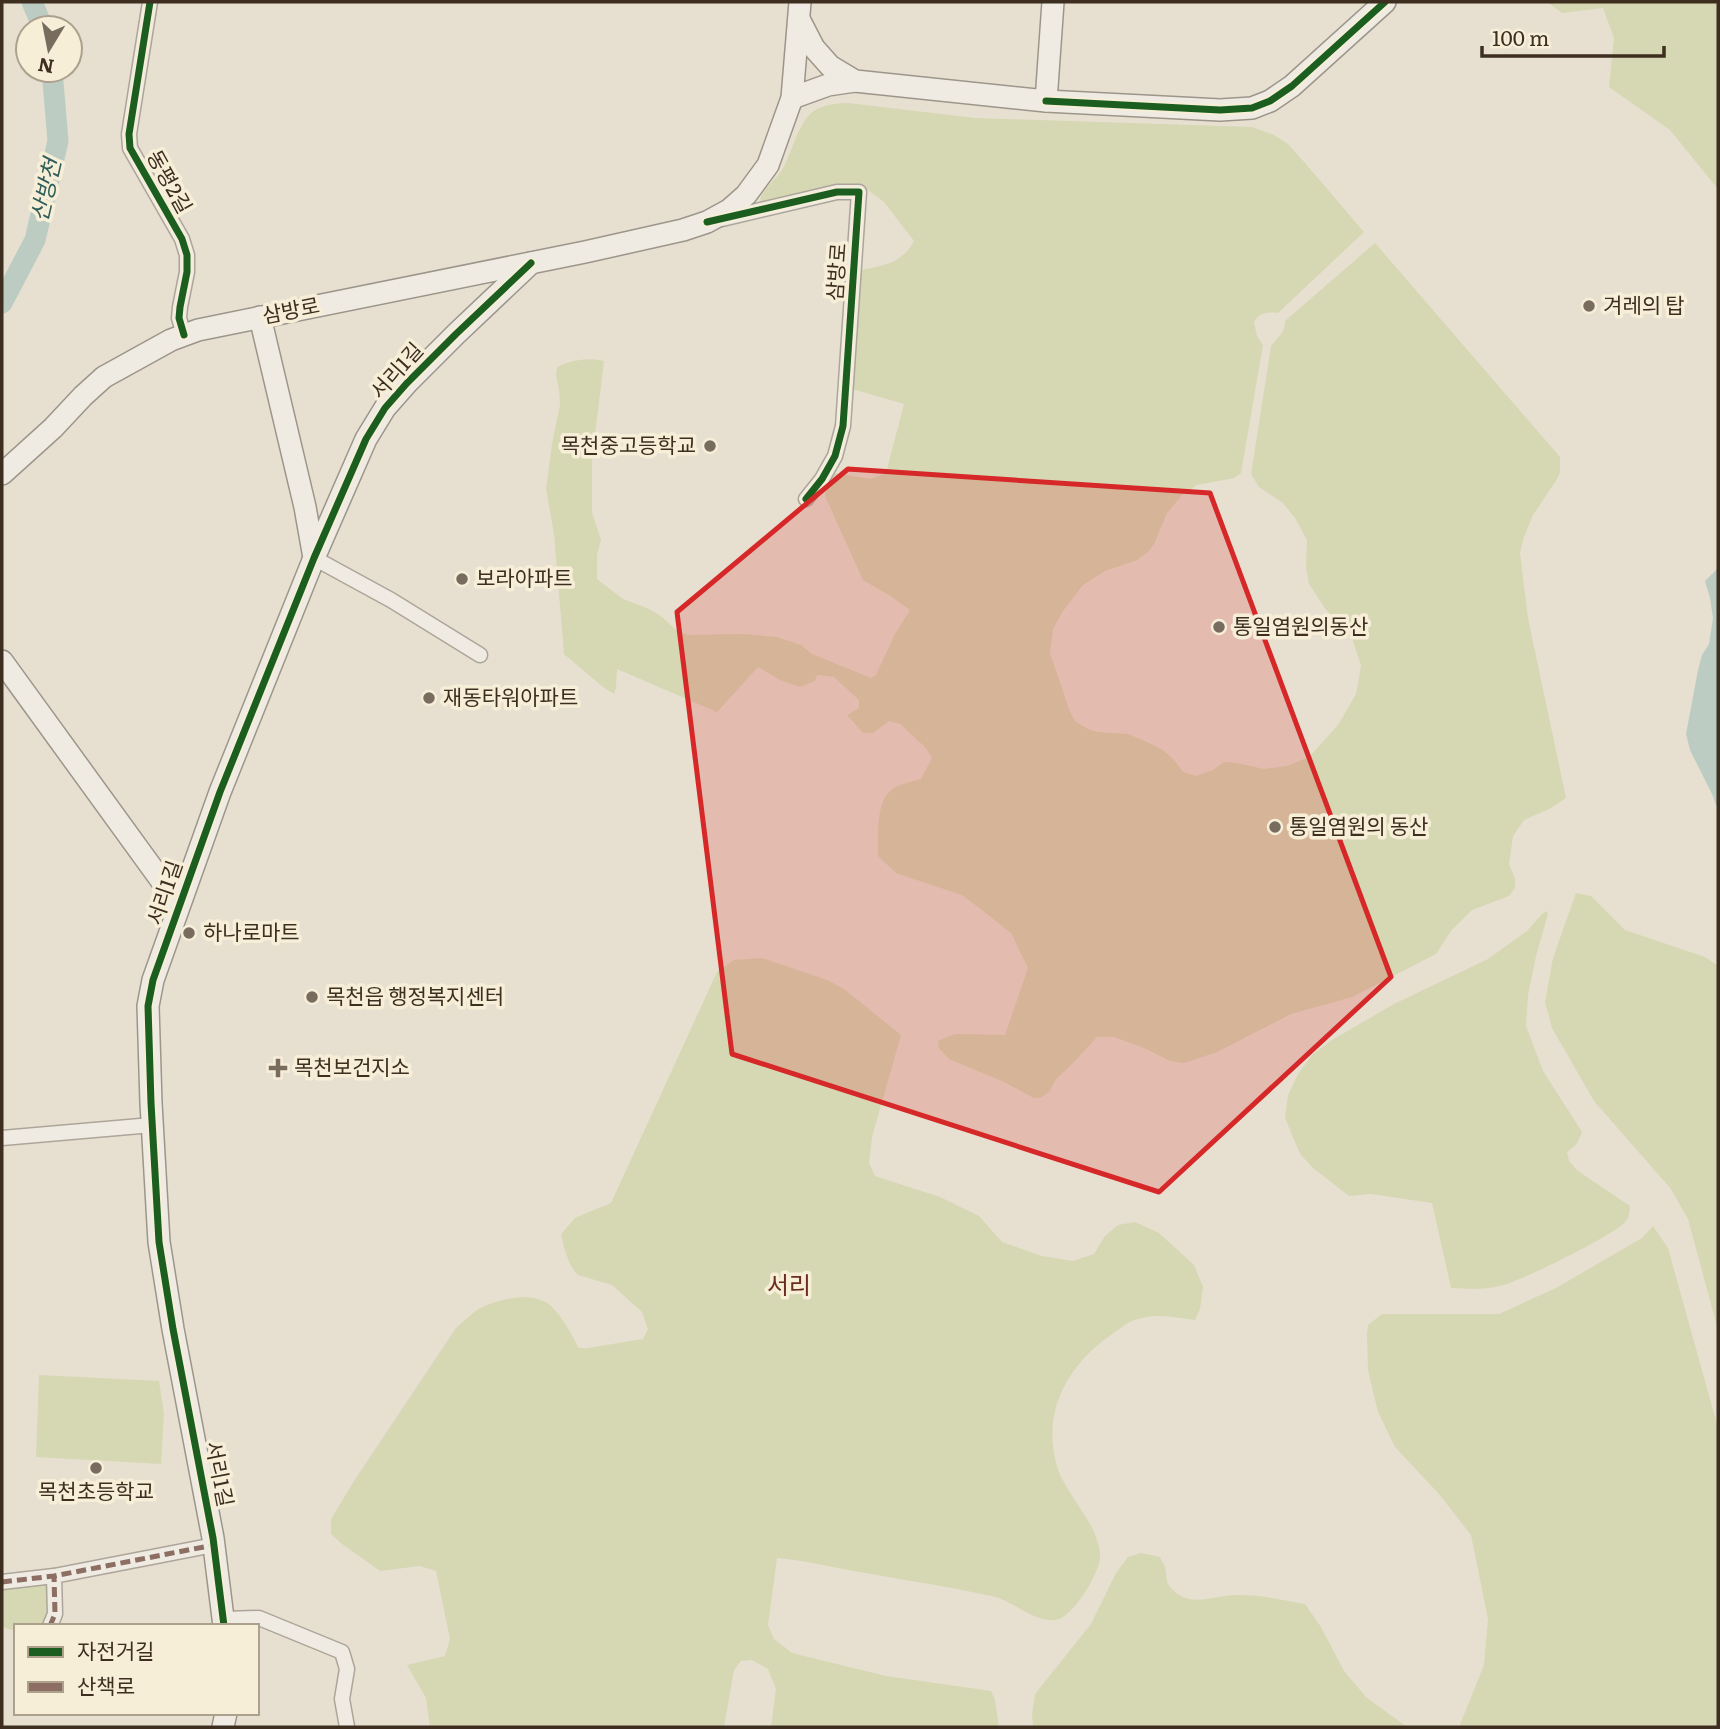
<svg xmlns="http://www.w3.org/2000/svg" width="1720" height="1729" font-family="Literata,'Noto Sans KR',serif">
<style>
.green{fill:#d6d7b3}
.water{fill:#bcccc2}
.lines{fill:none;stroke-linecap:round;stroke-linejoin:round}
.river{stroke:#bcccc2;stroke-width:21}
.street-casing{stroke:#ada599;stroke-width:17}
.secondary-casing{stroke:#9c958a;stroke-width:24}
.street{stroke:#efebe3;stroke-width:14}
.secondary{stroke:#efebe3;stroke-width:21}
.quiet{stroke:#8d6e63;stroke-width:5;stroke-dasharray:10 5;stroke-linecap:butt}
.cycleway-casing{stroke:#f7eed8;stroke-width:11}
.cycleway{stroke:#1b5e20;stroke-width:7}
.marked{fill:#d62828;fill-opacity:0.2;stroke:#d62828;stroke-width:5;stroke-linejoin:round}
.poi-dot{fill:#786c5e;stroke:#f7eed8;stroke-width:2.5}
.labels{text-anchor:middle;stroke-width:7;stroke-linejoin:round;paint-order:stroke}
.street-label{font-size:21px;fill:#3d2e20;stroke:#f7eed8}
.poi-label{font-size:21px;fill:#3d2e20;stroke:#f7eed8;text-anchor:start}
.water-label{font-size:23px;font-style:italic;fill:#2f5d5a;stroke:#f7eed8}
.quarter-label{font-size:24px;fill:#6b2e1e;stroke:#f7eed8}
</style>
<rect width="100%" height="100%" fill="#e7e0d1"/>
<g class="green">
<path d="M1547,2H1718V189L1670,130L1609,87L1614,38L1603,8L1562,13Z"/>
<path d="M848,103L975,118L1252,127L1274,135L1288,144L1305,163L1364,232L1278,313C1268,312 1260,312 1254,322L1257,336L1263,345L1241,473L1234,478L1197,485L1182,495L1167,513L1154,544L1148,552L1137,560L1105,571L1083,585L1063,611L1053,629L1050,653L1070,712L1076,722L1090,730L1098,732L1128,734L1145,741L1163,750L1174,760L1183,772L1196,776L1213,770L1224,762L1237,763L1264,769L1287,766L1309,757L1338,725L1356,694L1361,666L1353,641L1324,607L1309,584L1306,567L1307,540L1295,518L1283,503L1259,487L1251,474L1271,346C1279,335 1284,336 1285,321L1375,243L1560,457V472L1557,479L1533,515L1524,537L1520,553L1528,618L1566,798L1549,809L1524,820L1513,836L1509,864L1515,879V888L1509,896L1472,910L1451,931L1436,954L1352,997L1291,1014L1217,1052L1184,1063L1170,1061L1144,1048L1114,1037H1097L1072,1064L1056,1079L1049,1092L1040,1098H1034L1004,1082L949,1059L939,1048L938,1041L955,1034L1005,1035L1028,968L1011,933L978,907L962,895L896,873L878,856C878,839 876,803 890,791C898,784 911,782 921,779L932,758L925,747L900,724L889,721L873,733H863L847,715L859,708V700L834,677L817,675L815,681L800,687L780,680L758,667L717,712L617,669L616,688L614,694L603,687L564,654L554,534L546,489L552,444L560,405L559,389L556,375L557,367C572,360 588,357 604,361L592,459V513L601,540L597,555V579L623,599L647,608L661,616L676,630L688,635L743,634L777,637L801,645L812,654L871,678L876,675L895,634L910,610L889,595L863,580L825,496L830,478L834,473L871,479L886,473L904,404L852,389L861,270C885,265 901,264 914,241L884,202L861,185H842L763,205L760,200C764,187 775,181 782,170C786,164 788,156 791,150C805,116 809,104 848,103Z"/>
<path d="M1576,893L1591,896L1625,930L1705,957L1718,966V1330L1688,1219L1671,1189L1594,1101L1552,1028L1545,1002L1553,958Z"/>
<path d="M1546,911L1548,914L1536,956L1528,995L1526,1026L1543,1071L1582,1132L1577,1144L1567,1152L1569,1161L1578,1171L1630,1206C1630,1212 1629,1217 1626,1221C1615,1235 1519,1282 1500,1286C1483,1290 1468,1289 1451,1288L1432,1203L1371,1194L1349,1196L1313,1168L1300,1154L1285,1118L1288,1095L1298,1074L1312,1055L1332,1040L1394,1004L1488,959L1527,931L1542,914Z"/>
<path d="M762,958L827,980L844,989L901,1035L872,1137L869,1163L875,1176L940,1197L979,1216L1002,1242L1042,1256L1073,1261L1094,1254L1105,1236L1118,1225L1135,1222L1159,1233L1194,1265L1203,1287L1200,1309L1195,1320C1174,1317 1153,1312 1132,1321C1126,1323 1120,1329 1115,1332C1070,1362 1042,1408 1056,1463C1064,1495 1101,1525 1100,1558C1099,1574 1072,1619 1055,1620C1032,1622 1013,1600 991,1596C951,1587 911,1581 871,1574C840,1569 808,1561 777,1558L768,1625L774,1639L792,1653L886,1676L991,1691L995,1700L999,1727H771L776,1689L768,1669L752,1660L741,1661L734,1670L724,1727H430L426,1698L407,1665L445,1656L450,1639L436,1571L420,1566L380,1571L342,1544L331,1534V1519L354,1481L456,1328C463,1322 470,1315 477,1310C496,1299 533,1290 551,1306C563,1317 571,1334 579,1348H588L643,1339L648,1329L642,1312L612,1285L578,1275C568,1265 564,1248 561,1234L575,1218L611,1203L717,972L734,960Z"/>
<path d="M1653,1226L1668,1248L1718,1428V1727H1459L1484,1665L1488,1619L1471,1535L1439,1494L1395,1447L1378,1412L1368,1370L1367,1334L1368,1325L1382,1314H1499L1556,1288L1642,1238Z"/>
<path d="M39,1375L159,1381L164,1414L161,1464L36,1457Z"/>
<path d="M1141,1553L1160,1557C1161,1561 1164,1564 1165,1567C1167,1574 1165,1582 1171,1588C1191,1610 1216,1594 1239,1595C1262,1595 1283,1600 1305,1604L1321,1627L1344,1671L1367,1698L1407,1727H1033L1032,1714L1035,1694L1091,1624L1116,1573L1128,1557Z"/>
<path d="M49,1583L46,1615L42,1626H16V1631L2,1627V1588Z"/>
</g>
<path class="water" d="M1718,568V810L1712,794L1690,750L1686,734L1698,670L1702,655L1709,644L1713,618L1710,598L1705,581Z"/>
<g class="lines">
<g class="river">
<path d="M32,2L43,28"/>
<path d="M2,303L35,240L58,141L52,70"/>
</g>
<defs>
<g id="street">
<path d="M150,2L129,134L130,148L182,239L187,255V272L180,307L179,318L184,335"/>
<path d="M722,219L837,192H859L843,426L835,456L822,479L806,499"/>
<path d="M314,558L391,600L480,655"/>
<path d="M2,1138L152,1125"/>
<path d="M2,1582L54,1576L214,1545"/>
<path d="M223,1619L259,1618L342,1652L347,1669L342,1699L347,1727"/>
<path d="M50,1626L55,1614L54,1576"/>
</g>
<g id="secondary">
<path d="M799,19L814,48L830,66L855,81L1046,101L1053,2"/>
<path d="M792,98L828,85L855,81"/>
<path d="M1046,101L1220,110L1252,108L1270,101L1292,86L1385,2"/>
<path d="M260,317L305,507L314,558"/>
<path d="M2,474L53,428L83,396L104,377L171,340L198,330L585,252L683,230L707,222L729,210L746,195L768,165L792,98L800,2"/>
<path d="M2,661L179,905"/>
<path d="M224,1626L213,1538L173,1329L159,1242L151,1103L148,1006L153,980L220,792L314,558L366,439L385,408L407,383L456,334L531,263"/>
<path d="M223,1727L226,1713"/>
</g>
</defs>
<use href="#street" class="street-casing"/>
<use href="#secondary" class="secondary-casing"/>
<use href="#street" class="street"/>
<use href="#secondary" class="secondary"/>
<g class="quiet">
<path d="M2,1582L54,1576L214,1545"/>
<path d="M50,1626L55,1614L54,1576"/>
</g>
<defs>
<g id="cycleway">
<path d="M150,2L129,134L130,148L182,239L187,255V272L180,307L179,318L184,335"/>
<path d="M1046,101L1220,110L1252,108L1270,101L1292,86L1385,2"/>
<path d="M707,222L837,192H859L843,426L835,456L822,479L806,499"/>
<path d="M224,1626L213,1538L173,1329L159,1242L151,1103L148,1006L153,980L220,792L314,558L366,439L385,408L407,383L456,334L531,263"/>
</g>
</defs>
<use href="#cycleway" class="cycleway-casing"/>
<use href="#cycleway" class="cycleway"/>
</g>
<path class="marked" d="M848,469L1210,493L1391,977L1159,1192L732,1054L677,612Z"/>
<g class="poi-dot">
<circle cx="1589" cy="306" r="7"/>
<circle cx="710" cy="446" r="7"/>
<circle cx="462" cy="579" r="7"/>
<circle cx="1219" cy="627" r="7"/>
<circle cx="429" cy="698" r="7"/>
<circle cx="1275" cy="827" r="7"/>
<circle cx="189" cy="933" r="7"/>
<circle cx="312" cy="997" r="7"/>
<path d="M274.5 1057.5h7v7h7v7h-7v7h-7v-7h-7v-7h7z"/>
<circle cx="96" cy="1468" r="7"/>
</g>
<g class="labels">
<g class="street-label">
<text transform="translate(169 182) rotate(61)" y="7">동평2길</text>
<text transform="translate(837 272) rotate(-86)" y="7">삼방로</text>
<text transform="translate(291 311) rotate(-11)" y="7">삼방로</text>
<text transform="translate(397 371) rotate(-48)" y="7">서리1길</text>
<text transform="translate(165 893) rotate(-71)" y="7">서리1길</text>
<text transform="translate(219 1474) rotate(79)" y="7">서리1길</text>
</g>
<g class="poi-label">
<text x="1603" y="313">겨레의 탑</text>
<text x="696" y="453" text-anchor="end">목천중고등학교</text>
<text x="476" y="586">보라아파트</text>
<text x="1233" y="634">통일염원의동산</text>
<text x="443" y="705">재동타워아파트</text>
<text x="1289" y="834">통일염원의 동산</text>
<text x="203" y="940">하나로마트</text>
<text x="326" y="1004">목천읍 행정복지센터</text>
<text x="294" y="1075">목천보건지소</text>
<text x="96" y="1499" text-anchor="middle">목천초등학교</text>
</g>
<g class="water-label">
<text transform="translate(46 190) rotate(-77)" y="8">산방천</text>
</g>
<g class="quarter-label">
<text x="789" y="1294">서리</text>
</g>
</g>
<rect width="1720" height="1729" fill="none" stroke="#3d2e20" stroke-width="7"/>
<rect x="14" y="1624" width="245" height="91" fill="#f7eed8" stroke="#ada18e" stroke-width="2"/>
<rect x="28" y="1647" width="35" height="10" fill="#1b5e20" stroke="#ada18e" stroke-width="2"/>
<text x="77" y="1659" font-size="21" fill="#3d2e20">자전거길</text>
<rect x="28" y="1682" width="35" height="10" fill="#8d6e63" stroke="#ada18e" stroke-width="2"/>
<text x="77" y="1694" font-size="21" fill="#3d2e20">산책로</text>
<g transform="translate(49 49) rotate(190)"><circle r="33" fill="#f7eed8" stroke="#ada18e" stroke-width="2"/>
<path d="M0-5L12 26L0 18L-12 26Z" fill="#786c5e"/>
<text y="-10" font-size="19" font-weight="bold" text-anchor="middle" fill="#3d2e20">N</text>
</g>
<path d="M1482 46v10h182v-10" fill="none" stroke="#3d2e20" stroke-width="3.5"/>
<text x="1492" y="46" font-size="21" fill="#3d2e20" stroke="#f7eed8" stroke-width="5" paint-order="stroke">100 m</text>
</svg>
